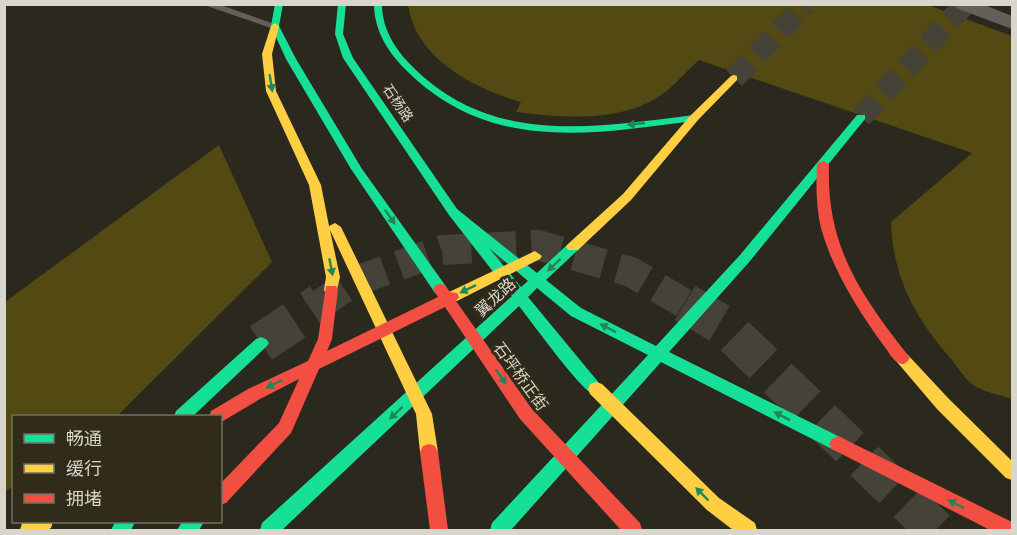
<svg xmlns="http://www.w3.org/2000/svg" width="1017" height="535" font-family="'Noto Sans','Noto Sans SC',sans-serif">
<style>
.green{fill:#534913}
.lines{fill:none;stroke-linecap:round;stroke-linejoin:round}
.highway-tunnel-far2{stroke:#454238;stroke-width:22;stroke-dasharray:22 11;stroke-linecap:butt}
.highway-tunnel-far1{stroke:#454238;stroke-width:30;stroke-dasharray:30 15;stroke-linecap:butt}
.highway-tunnel{stroke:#454238;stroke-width:40;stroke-dasharray:40 20;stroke-linecap:butt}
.lane{fill:#626058;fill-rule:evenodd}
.street{fill:#626058;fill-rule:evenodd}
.fast{fill:#16e098;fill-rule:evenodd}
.slow{fill:#ffcf43;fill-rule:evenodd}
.jam{fill:#f24e42;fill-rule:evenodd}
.oneway{fill:#238658}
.labels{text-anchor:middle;stroke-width:6;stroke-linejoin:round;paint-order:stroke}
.far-street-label{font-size:14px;fill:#d8d6ca;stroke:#302c19}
.street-label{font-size:16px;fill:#d8d6ca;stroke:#302c19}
</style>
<rect width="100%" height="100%" fill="#2b281e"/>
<g class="green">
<path d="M408,5H928L1012,36V399C1001,395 983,392 973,385C965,379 958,368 952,360C915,318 893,278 891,222L972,153L699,60C689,69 679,80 669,89C627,124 566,118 516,112L521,102C473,88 416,59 408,5Z"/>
<path d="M219,145L272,262L117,416H14L13,486L5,492V302Z"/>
</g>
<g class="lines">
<g class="highway-tunnel-far2">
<path d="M734,78L806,4"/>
<path d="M861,117L965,4"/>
</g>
<path class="highway-tunnel-far1" d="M319,305L353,282L442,250L538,245L631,272L687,305"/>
<g class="highway-tunnel">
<path d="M685,303L724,326L936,530"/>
<path d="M261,343L321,303"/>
</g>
<path class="lane" d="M201,4H218L280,26L271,28Z"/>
<path class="street" d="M954,4H982L1012,16V29L956,8Z"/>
<g class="fast">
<path d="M275,4H283L279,26L296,59L362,169L445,285L447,289L445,293H435L351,169L286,59L271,26Z"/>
<path d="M338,4H346L343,34L353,58L457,209L537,273L568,244H578L580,247L578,250L546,280L581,308L656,346L740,255L857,115H865V119L750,261L669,352L844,439L847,444L844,449L838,452L832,449L661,362L511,530H490L492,523L648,355L571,316L537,288L528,297L604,389L602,394C597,395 597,396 593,394C580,389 531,321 519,306L282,530H260L262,523L512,296L449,215L343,58L335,34ZM489,248L528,281L521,287Z"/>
<path d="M374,4H382C382,32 398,53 417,71C496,146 597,127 694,115L699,118L694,121C591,134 491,153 408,72C389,54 374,31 374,4Z"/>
<path d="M261,337L266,339L269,343L266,347L193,416H174L176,411L256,339Z"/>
<path d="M115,522H135L131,530H111Z"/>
<path d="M182,522H204L199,530H177Z"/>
</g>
<g class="slow">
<path d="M275,23L279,26L272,54L276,91L321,185L329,226L335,223L341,227L432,414L438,452L435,458L429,460L423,458L420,452L416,414L330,230L340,277L336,294H326L324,290L326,277L309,185L266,91L262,54L271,26Z"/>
<path d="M734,75L737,76V80L698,120L631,200L578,250H568L566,247L568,244L623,194L690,116L731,76Z"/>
<path d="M535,251L542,256L540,259L457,301H447L445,297L447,293Z"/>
<path d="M902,352L907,354L949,399L1012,461V480L1006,478L937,409L897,362L894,358L897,354Z"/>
<path d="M596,382L602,384L719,498L755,523L757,530H733L707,510L590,394L588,389L590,384Z"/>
<path d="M26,522H53L51,528L47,530H20L22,523Z"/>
</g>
<g class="jam">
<path d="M823,161L829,164C826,244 859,293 907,354L910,358L907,362C904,364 903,365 899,363C893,361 888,351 884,346C858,310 833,271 821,228C816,207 816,186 817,164Z"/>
<path d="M440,284L445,285L450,292L457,293L459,297L456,301L532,409L640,523L642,530H621L520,419L445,307L319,369L291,433L226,503L220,505V484L279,423L299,379L260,399L223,421L220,422V416H209L211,411L248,389L308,361L318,339L326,286H336L338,290L332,339L327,351L438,297L433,289L435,285Z"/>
<path d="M838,436L1012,522V530H990L832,449L829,444L832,439Z"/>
<path d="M429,444L435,446L438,452L448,530H430L420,452L423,446Z"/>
</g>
</g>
<defs><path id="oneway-solid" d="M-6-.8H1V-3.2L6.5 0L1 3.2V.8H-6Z" transform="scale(1.5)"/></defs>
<g class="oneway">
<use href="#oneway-solid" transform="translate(271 83) rotate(81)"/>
<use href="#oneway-solid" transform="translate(636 124) rotate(174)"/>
<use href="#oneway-solid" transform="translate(390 217) rotate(55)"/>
<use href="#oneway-solid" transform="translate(554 265) rotate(137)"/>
<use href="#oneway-solid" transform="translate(331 267) rotate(79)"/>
<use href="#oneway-solid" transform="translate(468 289) rotate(154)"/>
<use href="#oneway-solid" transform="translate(608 328) rotate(-153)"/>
<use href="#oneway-solid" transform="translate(501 377) rotate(55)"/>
<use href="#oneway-solid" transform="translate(274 384) rotate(154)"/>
<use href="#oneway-solid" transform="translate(396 413) rotate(137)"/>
<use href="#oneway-solid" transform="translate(782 416) rotate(-153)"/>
<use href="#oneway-solid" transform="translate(702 494) rotate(-135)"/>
<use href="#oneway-solid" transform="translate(956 504) rotate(-153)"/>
</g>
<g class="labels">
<g class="far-street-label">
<text transform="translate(398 103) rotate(56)" y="5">石杨路</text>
</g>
<g class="street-label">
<text transform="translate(495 297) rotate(-43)" y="6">翼龙路</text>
<text transform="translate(521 376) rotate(54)" y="6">石坪桥正街</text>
</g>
</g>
<rect width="1017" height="535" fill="none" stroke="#d8d6ca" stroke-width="12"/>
<rect x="12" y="415" width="210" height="108" fill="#302c19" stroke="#737060" stroke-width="1.5"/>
<rect x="24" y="434" width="30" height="9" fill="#16e098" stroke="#737060" stroke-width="1.5"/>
<text x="66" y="445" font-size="18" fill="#d8d6ca">畅通</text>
<rect x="24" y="464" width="30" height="9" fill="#ffcf43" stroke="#737060" stroke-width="1.5"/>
<text x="66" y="475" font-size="18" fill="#d8d6ca">缓行</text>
<rect x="24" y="494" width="30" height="9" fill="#f24e42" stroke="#737060" stroke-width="1.5"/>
<text x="66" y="505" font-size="18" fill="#d8d6ca">拥堵</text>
</svg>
